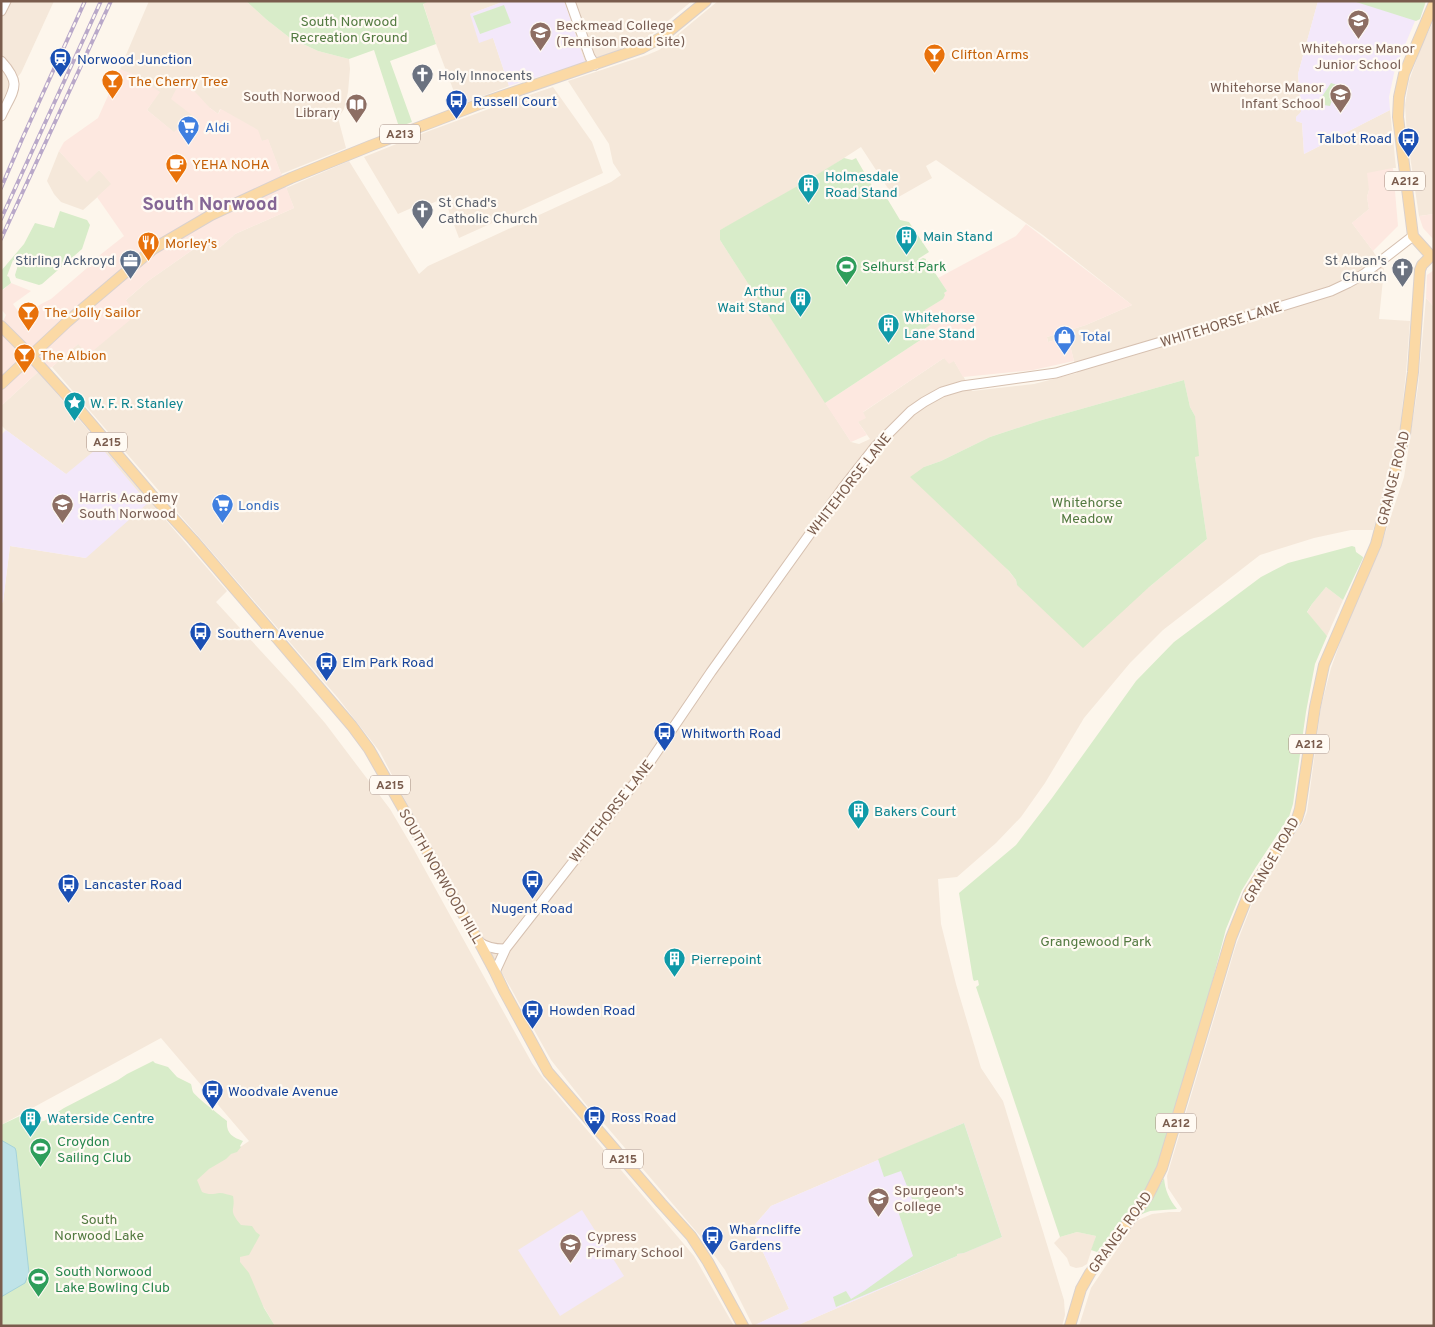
<svg xmlns="http://www.w3.org/2000/svg" width="1435" height="1327" font-family="Overpass,sans-serif">
<style>
.residential{fill:#f5e8da;fill-rule:evenodd}
.commercial{fill:#fde8e0}
.education{fill:#f3e8fa}
.green{fill:#d8ecc9}
.water{fill:#bfe3e8;stroke:#a5d3da}
.lines{fill:none;stroke-linecap:round;stroke-linejoin:round}
.secondary-casing{stroke:#d6c0b0;stroke-width:11}
.primary-casing{stroke:#dad1cd;stroke-width:12}
.secondary{stroke:#fff;stroke-width:9}
.primary{stroke:#fbd9a5;stroke-width:10}
.rail-casing{stroke:#b9a8c9;stroke-width:4}
.rail{stroke:#fffaf3;stroke-width:2;stroke-dasharray:5.5;stroke-linecap:butt}
.labels{text-anchor:middle;stroke-width:4.5;stroke-linejoin:round;paint-order:stroke}
.shield{fill:#fffaf3;stroke:#a28b7f;stroke-width:1}
.shield-label{font-size:12px;font-weight:bold;fill:#7a5c4d}
.park-label{font-size:14px;fill:#537a41;stroke:#fffaf3}
.education-label{font-size:14px;fill:#785e54;stroke:#fffaf3;text-anchor:start}
.food-label{font-size:14px;fill:#c56008;stroke:#fffaf3;text-anchor:start}
.transit-label{font-size:14px;fill:#164399;stroke:#fffaf3;text-anchor:start}
.worship-label{font-size:14px;fill:#5b616d;stroke:#fffaf3;text-anchor:start}
.shop-label{font-size:14px;fill:#366cbe;stroke:#fffaf3;text-anchor:start}
.culture-label{font-size:14px;fill:#0d838f;stroke:#fffaf3;text-anchor:start}
.service-label{font-size:14px;fill:#4e5e75;stroke:#fffaf3;text-anchor:end}
.leisure-label{font-size:14px;fill:#27864d;stroke:#fffaf3;text-anchor:start}
.street-label{font-size:14px;fill:#7a5c4d;stroke:#fffaf3}
.district-label{font-size:19px;font-weight:bold;fill:#846695;stroke:#fffaf3}
</style>
<rect width="100%" height="100%" fill="#fdf6ec"/>
<g class="residential">
<path d="M1,1H54L21,73L10,85L1,103Z"/>
<path d="M149,1H246L267,20L290,38L318,51L349,59L350,69L348,92L344,109L338,118L346,148L281,174L268,140L262,141L220,109L218,114L210,108L192,115L177,135L147,110L159,92L120,69Z"/>
<path d="M429,1H505L470,14L493,38L509,86L459,105L436,44L423,3Z"/>
<path d="M564,1H692L646,39L630,46L585,62Z"/>
<path d="M718,1H1318L1298,74L1301,112L1296,117V121L1302,123L1304,154L1390,110L1396,168H1393L1369,190L1367,197L1369,209L1352,223L1373,251L1384,269L1379,319L1410,321L1406,373L1399,436L1385,493L1373,530H1351L1314,538L1260,555L1163,630L1130,663L1084,718L1045,783L1021,817L996,843L957,877L938,879L941,924L956,984L981,1068L1003,1101L1064,1300L1065,1315L1062,1326H796L957,1256V1254L1002,1237L964,1123L771,1206L752,1228L789,1309L753,1326L725,1270L701,1237L607,1127L588,1107L551,1060L404,798L380,752L338,698L52,367L79,343L88,355L125,301L148,281L208,239L217,250L235,234L294,208L286,188L349,161L419,274L428,266L611,182L621,175L613,163L609,144L568,81L647,55L659,50ZM861,147L895,199L932,178L926,166L936,160L1043,235L1132,305L1086,325L1047,337L1048,342L1064,338L1067,339L1069,341L1077,373L1034,384L972,391L954,361L944,358L862,413L858,422L870,439L859,444L851,442L720,240V230L749,215L830,167ZM1184,380L1190,407L1195,416V457L1207,539L1148,588L1017,585L1016,580L924,467L941,461L990,437L1042,420Z"/>
<path d="M1434,20V214L1419,216L1407,136L1405,105L1409,81L1421,47Z"/>
<path d="M553,87L592,142L603,173L459,238L444,198L428,205L427,201L398,214L364,157L429,131L494,107Z"/>
<path d="M59,151L87,181L99,170L112,184L83,210L61,202L54,194L47,181Z"/>
<path d="M1426,298L1434,307V1326H1079L1091,1288L1136,1221L1152,1214L1169,1212H1180L1182,1209L1168,1188L1167,1176L1236,945L1254,899L1273,865L1303,822L1307,812L1321,707L1331,668L1346,626L1380,549L1404,477L1418,387Z"/>
<path d="M38,372L227,591L216,602L294,687L325,723L390,809L413,848L488,984L532,1063L543,1078L694,1256L734,1326H275L239,1265L187,1184L249,1141L161,1038L1,1125V604L3,602L10,546L86,558L66,474L6,430L1,425V406Z"/>
<path d="M1326,587L1343,600L1327,636L1307,613L1312,604Z"/>
<path d="M1077,1232L1096,1236L1087,1264L1082,1267L1076,1268L1070,1266L1067,1258L1054,1243L1060,1237Z"/>
</g>
<g class="commercial">
<path d="M120,69L135,75L160,92L147,110L174,132L192,115L171,99L182,78L210,108L218,114L221,109L258,130L262,141L268,139L294,208L235,234L217,250L208,239L148,281L126,300L136,315L88,355L78,344L52,367L38,372L1,406V325L6,315L1,309V288L3,290L11,283L31,291L13,304L23,318L41,304L51,299L94,262L100,255L124,236L97,197L111,184L99,170L87,182L59,151L64,142L98,118Z"/>
<path d="M1393,168L1398,226L1373,251L1352,223L1369,209L1367,197L1369,190L1367,173Z"/>
<path d="M1434,214V240L1423,228L1419,216Z"/>
<path d="M1026,224L1132,305L1086,325L1047,337L1048,342L1064,338L1067,339L1069,341L1074,361L1033,370L963,377L954,361L949,364L944,358L863,412L866,418L858,422L867,435L851,442L825,403L928,335L924,328V310L943,299L944,293L947,291L938,278L1016,236Z"/>
<path d="M1434,270V307L1426,298L1427,275Z"/>
</g>
<g class="education">
<path d="M505,1H564L585,62L509,86L493,38L479,43L470,14Z"/>
<path d="M1318,1H1426L1420,19L1415,21L1395,69L1389,97L1390,110L1304,154L1302,123L1296,121V117L1301,112L1298,74Z"/>
<path d="M6,430L66,474L100,446L148,503L86,558L10,546L3,602L1,604V435Z"/>
<path d="M964,1123L1002,1237L964,1253L957,1254V1256L796,1326H753L789,1309L752,1228L771,1206Z"/>
<path d="M582,1210L624,1276L560,1316L518,1250Z"/>
</g>
<g class="green">
<path d="M246,1H429L423,4L436,44L390,61L412,122L399,127L374,50L349,59L318,51L290,38L267,20Z"/>
<path d="M1353,1H1426L1420,19L1416,21Z"/>
<path d="M504,5L511,23L480,34L473,16Z"/>
<path d="M1331,83L1337,85L1330,106L1317,104Z"/>
<path d="M844,158L852,160L856,158L876,193L882,190L900,220L909,222L929,252L918,259L919,260L923,258L926,259V261L921,264L927,261L947,291L944,293L945,295L943,299L925,310L933,323L924,329L928,335L825,403L720,240V230C761,206 803,184 844,158Z"/>
<path d="M60,211L87,220L90,225L82,249L42,284L39,285L16,278L15,275L19,262L13,260L7,276L9,277L11,283L2,290L1,288V271L24,244L35,223L54,228Z"/>
<path d="M1184,380L1190,407L1195,416L1199,456L1195,457L1207,539L1148,588L1083,648L1017,585L1016,580L1009,571L910,477L924,467L941,461L990,437L1042,420Z"/>
<path d="M1352,546L1355,547L1356,552L1363,557V558L1343,600L1326,587L1312,604L1307,612L1327,636L1315,664L1306,712L1293,804L1289,817L1256,867L1242,890L1226,929L1171,1138L1137,1206L1097,1252L1091,1250L1096,1236L1077,1232L1060,1237L976,987L979,985L978,980L974,981L973,979L959,893L1016,845L1052,798L1136,681L1174,642L1261,577L1288,563Z"/>
<path d="M153,1061L155,1063L168,1067L177,1077L191,1084C192,1087 192,1090 193,1092C195,1096 222,1117 227,1121C226,1133 232,1137 243,1141L240,1146L241,1147L237,1152L231,1154L226,1159L209,1169L197,1180L202,1192C209,1195 213,1194 220,1193C224,1193 229,1195 233,1196C236,1211 227,1209 241,1225L252,1226L256,1232L260,1235L249,1255L240,1257V1262L249,1273L264,1308L275,1326H1V1125L20,1116L25,1123L44,1121L64,1108L118,1080L127,1074Z"/>
<path d="M964,1123L1002,1237L964,1253L957,1254V1256L836,1307L833,1297L846,1291L851,1299L864,1291L913,1256L898,1211L914,1204L901,1171L884,1177L878,1159Z"/>
<path d="M1164,1178C1165,1190 1169,1199 1177,1209L1150,1211L1137,1216L1152,1198Z"/>
</g>
<path class="water" d="M1,1140L15,1148L16,1151L29,1273L25,1283L1,1297Z"/>
<g class="lines">
<defs>
<g id="secondary">
<path d="M570,1L590,57L595,65"/>
<path d="M1,11L6,1"/>
<path d="M1,61C23,85 13,90 1,116"/>
<path d="M479,942C487,948 495,949 504,949"/>
<path d="M495,972L506,948L641,775L711,672L842,489L875,447L911,411L924,402L942,392L962,386L1056,373L1279,307L1331,291L1348,283L1364,274L1413,236"/>
</g>
<g id="primary">
<path d="M1,326L31,356L77,407L151,494L193,540L352,726L369,749L479,942L495,972L504,991L548,1072L661,1203L691,1236L708,1262L743,1326"/>
<path d="M1,384L67,322L153,249L211,215L291,178L370,146L482,103L642,48L662,37L706,1"/>
<path d="M1070,1326L1081,1289L1090,1273L1148,1196L1162,1168L1231,938L1249,893L1297,819L1300,809L1315,707L1324,665L1376,544L1405,434L1413,372L1420,270L1422,265L1431,256L1413,236L1398,117L1399,97L1404,74L1434,3"/>
</g>
</defs>
<use href="#secondary" class="secondary-casing"/>
<use href="#primary" class="primary-casing"/>
<use href="#secondary" class="secondary"/>
<use href="#primary" class="primary"/>
<defs>
<g id="rail">
<path d="M1,188L23,137L85,1"/>
<path d="M1,219L101,1"/>
<path d="M1,239L111,1"/>
</g>
</defs>
<use href="#rail" class="rail-casing"/>
<use href="#rail" class="rail"/>
</g>
<defs>
<symbol id="school-pin" viewBox="-11 -11 22 30"><path d="M0 17L-7.5 6A9.5 9.5 0 1 1 7.5 6Z" fill="#8d6e63" stroke="#fffaf3"/><path d="M0-5L7-2L0 1L-7-2ZM-4 1L0 2.5L4 1V4Q0 6-4 4Z" fill="#fff"/></symbol>
<symbol id="bar-pin" viewBox="-11 -11 22 30"><path d="M0 17L-7.5 6A9.5 9.5 0 1 1 7.5 6Z" fill="#e8710a" stroke="#fffaf3"/><path d="M-6-5H6L.8 .8V4.5H3.5V6h-7V4.5H-.8V.8Z" fill="#fff"/></symbol>
<symbol id="station-pin" viewBox="-11 -11 22 30"><path d="M0 17L-7.5 6A9.5 9.5 0 1 1 7.5 6Z" fill="#1a4fb4" stroke="#fffaf3"/><path d="M-3-6H3Q5-6 5-4V2Q5 4 3 4L4.5 6H3L1.5 4h-3L-3 6H-4.5L-3 4Q-5 4-5 2V-4Q-5-6-3-6ZM-3.5-4v3h7v-3ZM-3.5 1v1.5H-2V1ZM2 1v1.5H3.5V1Z" fill="#fff"/></symbol>
<symbol id="church-pin" viewBox="-11 -11 22 30"><path d="M0 17L-7.5 6A9.5 9.5 0 1 1 7.5 6Z" fill="#6b7280" stroke="#fffaf3"/><path d="M-1.2-6h2.4v3.5h3.3v2.4h-3.3V6h-2.4V-.1h-3.3v-2.4h3.3Z" fill="#fff"/></symbol>
<symbol id="bus-pin" viewBox="-11 -11 22 30"><path d="M0 17L-7.5 6A9.5 9.5 0 1 1 7.5 6Z" fill="#1a4fb4" stroke="#fffaf3"/><path d="M-5-6H5V4H4V6H2V4H-2V6H-4V4H-5ZM-3.5-4V0h7V-4ZM-3.5 1.2v1.5H-2V1.2ZM2 1.2v1.5H3.5V1.2Z" fill="#fff"/></symbol>
<symbol id="library-pin" viewBox="-11 -11 22 30"><path d="M0 17L-7.5 6A9.5 9.5 0 1 1 7.5 6Z" fill="#8d6e63" stroke="#fffaf3"/><path d="M-6-4Q-3-5.5-.7-3.5V5Q-3 3-6 4ZM6-4Q3-5.5 .7-3.5V5Q3 3 6 4Z" fill="#fff"/></symbol>
<symbol id="supermarket-pin" viewBox="-11 -11 22 30"><path d="M0 17L-7.5 6A9.5 9.5 0 1 1 7.5 6Z" fill="#3f7fe0" stroke="#fffaf3"/><path d="M-6-5.5h2.5l.6 2H6L4.5 2H-2.5L-4.4-4H-6ZM-1.5 3.2a1.3 1.3 0 1 0 .1 0ZM3 3.2a1.3 1.3 0 1 0 .1 0Z" fill="#fff"/></symbol>
<symbol id="cafe-pin" viewBox="-11 -11 22 30"><path d="M0 17L-7.5 6A9.5 9.5 0 1 1 7.5 6Z" fill="#e8710a" stroke="#fffaf3"/><path d="M-5.5-4.5H6V0H3Q3 3.5 0 3.5H-2.5Q-5.5 3.5-5.5 0ZM3-3.2v2h1.7v-2ZM-6 4.5H4V6H-6Z" fill="#fff"/></symbol>
<symbol id="building-pin" viewBox="-11 -11 22 30"><path d="M0 17L-7.5 6A9.5 9.5 0 1 1 7.5 6Z" fill="#0f9aa8" stroke="#fffaf3"/><path d="M-4-6H4V6H1V3H-1V6H-4ZM-2.5-4.3h1.7v1.8h-1.7ZM.8-4.3h1.7v1.8H.8ZM-2.5-1h1.7V.8h-1.7ZM.8-1h1.7V.8H.8Z" fill="#fff"/></symbol>
<symbol id="restaurant-pin" viewBox="-11 -11 22 30"><path d="M0 17L-7.5 6A9.5 9.5 0 1 1 7.5 6Z" fill="#e8710a" stroke="#fffaf3"/><path d="M-5-6h1v4h1v-4h1v4h1v-4h1v5L-1.5 .5V6h-2V.5L-5-1ZM5-6V6H3V1.5H1.5Q1.5-4 5-6Z" fill="#fff"/></symbol>
<symbol id="office-pin" viewBox="-11 -11 22 30"><path d="M0 17L-7.5 6A9.5 9.5 0 1 1 7.5 6Z" fill="#5c6f8a" stroke="#fffaf3"/><path d="M-6-3h4V-5.5h4V-3h4V5H-6ZM-1-4.5V-3h2v-1.5ZM-6 0V1H6V0Z" fill="#fff"/></symbol>
<symbol id="stadium-pin" viewBox="-11 -11 22 30"><path d="M0 17L-7.5 6A9.5 9.5 0 1 1 7.5 6Z" fill="#2e9e5b" stroke="#fffaf3"/><path d="M0-5a6.5 5 0 1 0 0 10a6.5 5 0 1 0 0-10ZM-3.5-1.8h7v3.6h-7Z" fill="#fff"/></symbol>
<symbol id="shop-pin" viewBox="-11 -11 22 30"><path d="M0 17L-7.5 6A9.5 9.5 0 1 1 7.5 6Z" fill="#3f7fe0" stroke="#fffaf3"/><path d="M-5-2.5h2.3a2.7 3.5 0 0 1 5.4 0H5L5.5 6h-11ZM-1.5-2.5h3a1.5 2.3 0 0 0-3 0Z" fill="#fff"/></symbol>
<symbol id="sight-pin" viewBox="-11 -11 22 30"><path d="M0 17L-7.5 6A9.5 9.5 0 1 1 7.5 6Z" fill="#0f9aa8" stroke="#fffaf3"/><path d="M0-6L1.8-2.2L6-1.7L2.9 1.2L3.7 5.4L0 3.3L-3.7 5.4L-2.9 1.2L-6-1.7L-1.8-2.2Z" fill="#fff"/></symbol>
<symbol id="university-pin" viewBox="-11 -11 22 30"><path d="M0 17L-7.5 6A9.5 9.5 0 1 1 7.5 6Z" fill="#8d6e63" stroke="#fffaf3"/><path d="M0-5L7-2L0 1L-7-2ZM-4 1L0 2.5L4 1V4Q0 6-4 4Z" fill="#fff"/></symbol>
</defs>
<g fill-rule="evenodd">
<use href="#school-pin" x="1346" y="8" width="25" height="34"/>
<use href="#school-pin" x="528" y="20" width="25" height="34"/>
<use href="#bar-pin" x="922" y="42" width="25" height="34"/>
<use href="#station-pin" x="48" y="46" width="25" height="34"/>
<use href="#church-pin" x="410" y="62" width="25" height="34"/>
<use href="#bar-pin" x="100" y="68" width="25" height="34"/>
<use href="#school-pin" x="1328" y="82" width="25" height="34"/>
<use href="#bus-pin" x="444" y="88" width="25" height="34"/>
<use href="#library-pin" x="344" y="92" width="25" height="34"/>
<use href="#supermarket-pin" x="176" y="114" width="25" height="34"/>
<use href="#bus-pin" x="1396" y="126" width="25" height="34"/>
<use href="#cafe-pin" x="164" y="152" width="25" height="34"/>
<use href="#building-pin" x="796" y="172" width="25" height="34"/>
<use href="#church-pin" x="410" y="198" width="25" height="34"/>
<use href="#building-pin" x="894" y="224" width="25" height="34"/>
<use href="#restaurant-pin" x="136" y="230" width="25" height="34"/>
<use href="#office-pin" x="118" y="248" width="25" height="34"/>
<use href="#stadium-pin" x="834" y="254" width="25" height="34"/>
<use href="#church-pin" x="1390" y="256" width="25" height="34"/>
<use href="#building-pin" x="788" y="286" width="25" height="34"/>
<use href="#bar-pin" x="16" y="300" width="25" height="34"/>
<use href="#building-pin" x="876" y="312" width="25" height="34"/>
<use href="#shop-pin" x="1052" y="324" width="25" height="34"/>
<use href="#bar-pin" x="12" y="342" width="25" height="34"/>
<use href="#sight-pin" x="62" y="390" width="25" height="34"/>
<use href="#school-pin" x="50" y="492" width="25" height="34"/>
<use href="#supermarket-pin" x="210" y="492" width="25" height="34"/>
<use href="#bus-pin" x="188" y="620" width="25" height="34"/>
<use href="#bus-pin" x="314" y="650" width="25" height="34"/>
<use href="#bus-pin" x="652" y="720" width="25" height="34"/>
<use href="#building-pin" x="846" y="798" width="25" height="34"/>
<use href="#bus-pin" x="520" y="868" width="25" height="34"/>
<use href="#bus-pin" x="56" y="872" width="25" height="34"/>
<use href="#building-pin" x="662" y="946" width="25" height="34"/>
<use href="#bus-pin" x="520" y="998" width="25" height="34"/>
<use href="#bus-pin" x="200" y="1078" width="25" height="34"/>
<use href="#bus-pin" x="582" y="1104" width="25" height="34"/>
<use href="#building-pin" x="18" y="1106" width="25" height="34"/>
<use href="#stadium-pin" x="28" y="1136" width="25" height="34"/>
<use href="#university-pin" x="866" y="1186" width="25" height="34"/>
<use href="#bus-pin" x="700" y="1224" width="25" height="34"/>
<use href="#school-pin" x="558" y="1232" width="25" height="34"/>
<use href="#stadium-pin" x="26" y="1266" width="25" height="34"/>
</g>
<g class="labels">
<g class="shield">
<rect x="380" y="124.5" width="40" height="19" rx="4"/>
<rect x="1385" y="171.5" width="40" height="19" rx="4"/>
<rect x="87" y="432.5" width="40" height="19" rx="4"/>
<rect x="1289" y="734.5" width="40" height="19" rx="4"/>
<rect x="370" y="775.5" width="40" height="19" rx="4"/>
<rect x="1156" y="1113.5" width="40" height="19" rx="4"/>
<rect x="603" y="1149.5" width="40" height="19" rx="4"/>
</g>
<g class="shield-label">
<text x="400" y="138">A213</text>
<text x="1405" y="185">A212</text>
<text x="107" y="446">A215</text>
<text x="1309" y="748">A212</text>
<text x="390" y="789">A215</text>
<text x="1176" y="1127">A212</text>
<text x="623" y="1163">A215</text>
</g>
<g class="park-label">
<text x="349" y="26">South Norwood<tspan x="349" dy="16">Recreation Ground</tspan></text>
<text x="1087" y="507">Whitehorse<tspan x="1087" dy="16">Meadow</tspan></text>
<text x="1096" y="946">Grangewood Park</text>
<text x="99" y="1224">South<tspan x="99" dy="16">Norwood Lake</tspan></text>
</g>
<g class="education-label">
<text x="556" y="30">Beckmead College<tspan x="556" dy="16">(Tennison Road Site)</tspan></text>
<text x="1358" y="53" text-anchor="middle">Whitehorse Manor<tspan x="1358" dy="16">Junior School</tspan></text>
<text x="1324" y="92" text-anchor="end">Whitehorse Manor<tspan x="1324" dy="16">Infant School</tspan></text>
<text x="340" y="101" text-anchor="end">South Norwood<tspan x="340" dy="16">Library</tspan></text>
<text x="79" y="502">Harris Academy<tspan x="79" dy="16">South Norwood</tspan></text>
<text x="894" y="1195">Spurgeon's<tspan x="894" dy="16">College</tspan></text>
<text x="587" y="1241">Cypress<tspan x="587" dy="16">Primary School</tspan></text>
</g>
<g class="food-label">
<text x="951" y="59">Clifton Arms</text>
<text x="128" y="86">The Cherry Tree</text>
<text x="192" y="169">YEHA NOHA</text>
<text x="165" y="248">Morley's</text>
<text x="44" y="317">The Jolly Sailor</text>
<text x="40" y="360">The Albion</text>
</g>
<g class="transit-label">
<text x="77" y="64">Norwood Junction</text>
<text x="473" y="106">Russell Court</text>
<text x="1392" y="143" text-anchor="end">Talbot Road</text>
<text x="217" y="638">Southern Avenue</text>
<text x="342" y="667">Elm Park Road</text>
<text x="681" y="738">Whitworth Road</text>
<text x="84" y="889">Lancaster Road</text>
<text x="532" y="913" text-anchor="middle">Nugent Road</text>
<text x="549" y="1015">Howden Road</text>
<text x="228" y="1096">Woodvale Avenue</text>
<text x="611" y="1122">Ross Road</text>
<text x="729" y="1234">Wharncliffe<tspan x="729" dy="16">Gardens</tspan></text>
</g>
<g class="worship-label">
<text x="438" y="80">Holy Innocents</text>
<text x="438" y="207">St Chad's<tspan x="438" dy="16">Catholic Church</tspan></text>
<text x="1387" y="265" text-anchor="end">St Alban's<tspan x="1387" dy="16">Church</tspan></text>
</g>
<g class="shop-label">
<text x="205" y="132">Aldi</text>
<text x="1080" y="341">Total</text>
<text x="238" y="510">Londis</text>
</g>
<g class="culture-label">
<text x="825" y="181">Holmesdale<tspan x="825" dy="16">Road Stand</tspan></text>
<text x="923" y="241">Main Stand</text>
<text x="785" y="296" text-anchor="end">Arthur<tspan x="785" dy="16">Wait Stand</tspan></text>
<text x="904" y="322">Whitehorse<tspan x="904" dy="16">Lane Stand</tspan></text>
<text x="90" y="408">W. F. R. Stanley</text>
<text x="874" y="816">Bakers Court</text>
<text x="691" y="964">Pierrepoint</text>
<text x="47" y="1123">Waterside Centre</text>
</g>
<g class="service-label">
<text x="115" y="265">Stirling Ackroyd</text>
</g>
<g class="leisure-label">
<text x="862" y="271">Selhurst Park</text>
<text x="57" y="1146">Croydon<tspan x="57" dy="16">Sailing Club</tspan></text>
<text x="55" y="1276">South Norwood<tspan x="55" dy="16">Lake Bowling Club</tspan></text>
</g>
<g class="street-label">
<text transform="translate(1221 324) rotate(-17)" y="5">WHITEHORSE LANE</text>
<text transform="translate(1393 478) rotate(-76)" y="5">GRANGE ROAD</text>
<text transform="translate(849 484) rotate(-52)" y="5">WHITEHORSE LANE</text>
<text transform="translate(611 811) rotate(-52)" y="5">WHITEHORSE LANE</text>
<text transform="translate(1271 860) rotate(-60)" y="5">GRANGE ROAD</text>
<text transform="translate(441 876) rotate(60)" y="5">SOUTH NORWOOD HILL</text>
<text transform="translate(1120 1232) rotate(-54)" y="5">GRANGE ROAD</text>
</g>
<g class="district-label">
<text x="210" y="210">South Norwood</text>
</g>
</g>
<rect width="1435" height="1327" fill="none" stroke="#7a5c4d" stroke-width="5"/>
</svg>
